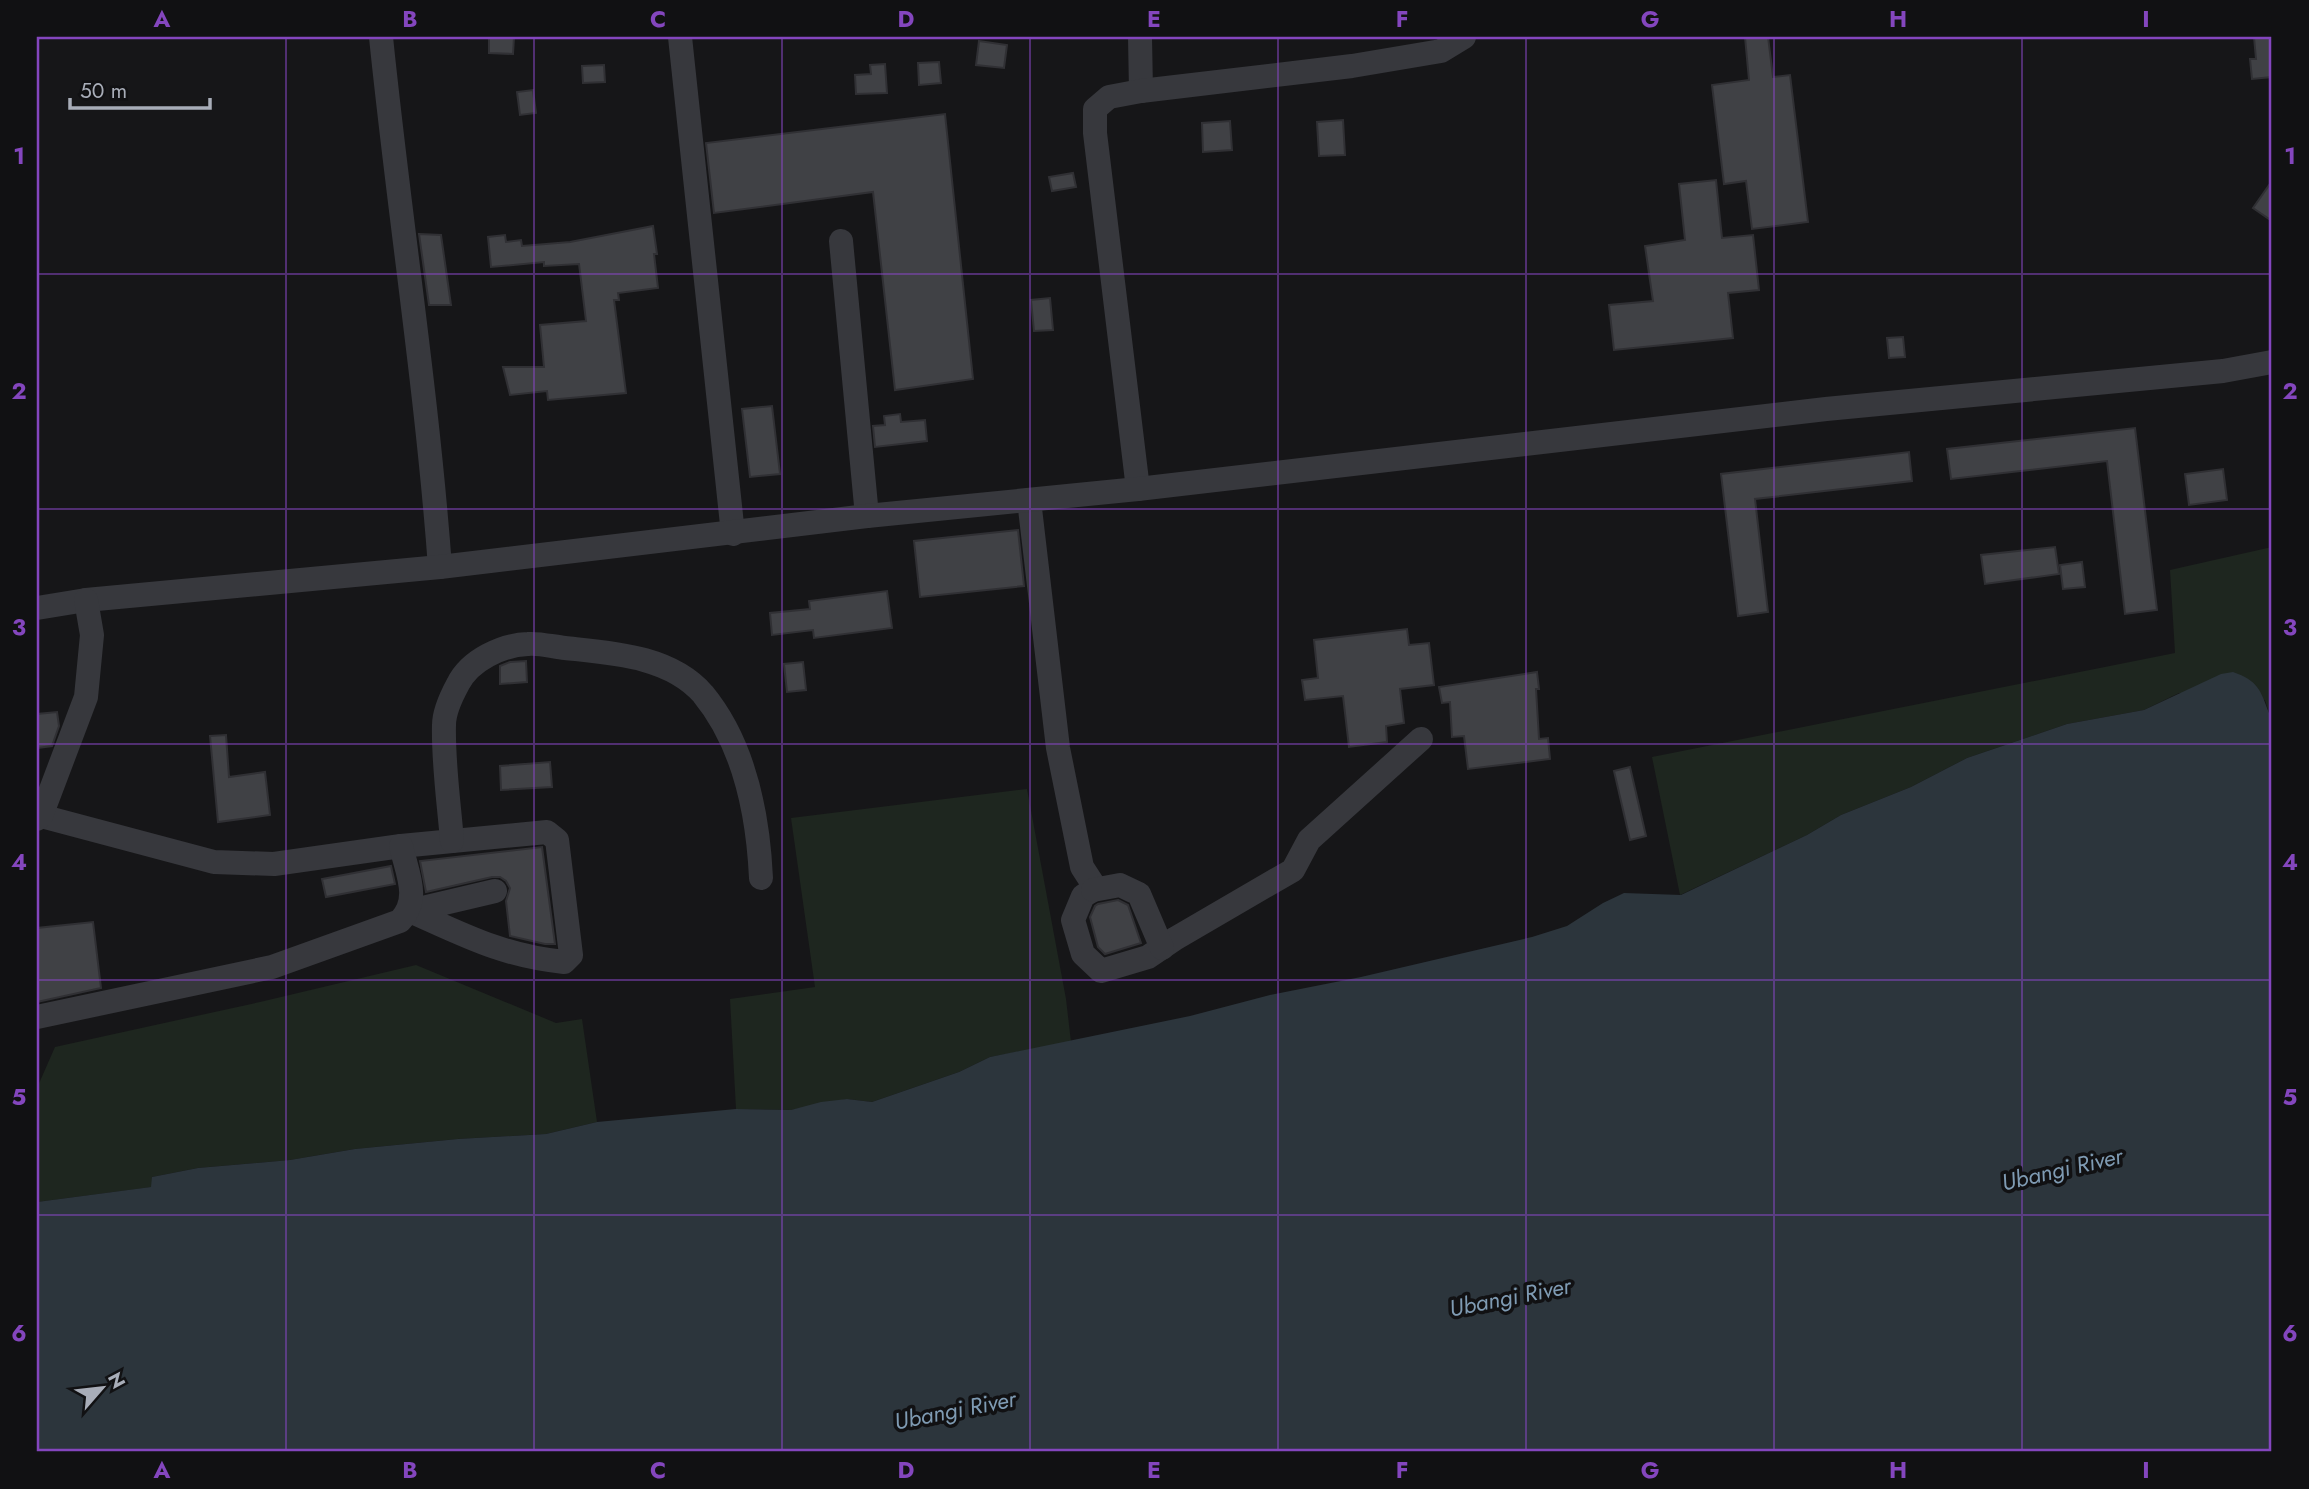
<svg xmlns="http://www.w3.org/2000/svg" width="2309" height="1489" font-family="Jost,sans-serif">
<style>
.green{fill:#1e261f}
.water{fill:#2c353c}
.building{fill:#404145;stroke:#303034;stroke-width:2}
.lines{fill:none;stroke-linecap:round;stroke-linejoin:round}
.minor{stroke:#37383d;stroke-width:24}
.grid{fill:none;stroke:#8446be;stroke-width:2;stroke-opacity:0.55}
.labels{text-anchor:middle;stroke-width:7;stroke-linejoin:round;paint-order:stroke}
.water-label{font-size:23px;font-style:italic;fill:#7f9bb3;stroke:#111113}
.neatline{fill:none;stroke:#8446be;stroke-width:2.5}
.grid-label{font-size:23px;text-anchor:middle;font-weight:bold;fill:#8446be}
</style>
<rect width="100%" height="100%" fill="#161618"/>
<g class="green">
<path d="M2272,547V715L2269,713L2265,700L2179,693L2144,710L2067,724L1967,758L1911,787L1841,815L1807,835L1680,895L1652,757L2175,653L2170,570Z"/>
<path d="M1027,789L1066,999L1071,1042L990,1057L959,1072L872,1102L847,1099L791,1110L736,1109L730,999L815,987L791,818Z"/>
<path d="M416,965L556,1023L582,1019L597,1122L546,1134L458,1139L355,1149L290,1160L198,1168L152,1177V1187L37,1202V1088L55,1047L260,1002Z"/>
</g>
<path class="water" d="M2233,672C2258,681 2260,689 2269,713L2272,715V1452H37V1202L151,1187L152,1177L198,1168L290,1160L355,1149L458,1139L546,1134L597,1122L736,1109L791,1110L821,1102L847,1099L872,1102L959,1072L990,1057L1190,1016L1270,995L1361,977L1532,937L1567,926L1603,903L1624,893L1681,895L1807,835L1841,815L1911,787L1967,758L2067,724L2144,710L2221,674Z"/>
<g class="building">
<path d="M489,37H514L513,54L489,53Z"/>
<path d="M1745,37H1768L1773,77L1790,75L1808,222L1752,229L1746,181L1724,184L1712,85L1749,80Z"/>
<path d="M2254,37H2272V77L2252,79L2250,59H2256Z"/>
<path d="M979,41L1007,45L1004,68L976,65Z"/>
<path d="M939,62L941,83L919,85L918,63Z"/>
<path d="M885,64L887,93L856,94L855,75L871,74L870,65Z"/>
<path d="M604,65L605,82L583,83L582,66Z"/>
<path d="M533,90L536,113L520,115L517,92Z"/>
<path d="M945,114L973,379L895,390L873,192L714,213L706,143Z"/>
<path d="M1343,120L1345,155L1319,156L1317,122Z"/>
<path d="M1230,121L1232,150L1203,152L1202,123Z"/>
<path d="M1073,173L1076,187L1052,191L1049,177Z"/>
<path d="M1716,180L1722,238L1753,235L1759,290L1728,293L1733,338L1614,350L1609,305L1653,301L1645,246L1685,240L1679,184Z"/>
<path d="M2272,181V221L2253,208Z"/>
<path d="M653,226L657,254H654L658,288L618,293L619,300H614L626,393L548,400L547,391L510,395L503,367H544L540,325L586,321L579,264L544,266V262L491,267L488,237L505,235L506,242L521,240L522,246L570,242Z"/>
<path d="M419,234L441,235L451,305H429Z"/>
<path d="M1050,298L1053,330L1034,331L1031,300Z"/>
<path d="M1903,337L1905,357L1889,358L1887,338Z"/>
<path d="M772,406L780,474L750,477L742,409Z"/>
<path d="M900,414L901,422L925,420L927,441L875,447L873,426L885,425L884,416Z"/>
<path d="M2135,428L2157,610L2125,614L2107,461L1951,479L1947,449Z"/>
<path d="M1909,452L1912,481L1755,499L1768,612L1738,616L1721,474Z"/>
<path d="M2223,469L2227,500L2189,505L2185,474Z"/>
<path d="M1018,530L1024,586L920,597L914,541Z"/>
<path d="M2055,547L2059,574L1985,584L1981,555Z"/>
<path d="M2082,562L2085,587L2063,589L2060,565Z"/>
<path d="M887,591L892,628L814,638L813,630L772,635L770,613L810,609L809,601Z"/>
<path d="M1407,629L1409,645L1429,643L1434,685L1400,689L1404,723L1386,726L1387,742L1349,747L1343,696L1305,700L1302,680L1318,678L1314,640Z"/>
<path d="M526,661L527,682L500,684V666L510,662Z"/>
<path d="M803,662L806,690L787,692L784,664Z"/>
<path d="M1537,672L1539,689H1536L1539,739L1548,738L1550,759L1468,769L1464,736L1452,737L1450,702L1442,703L1439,687Z"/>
<path d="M57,712L59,726L52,746L37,748V714Z"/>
<path d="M226,735L229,777L265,772L270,815L218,822L210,736Z"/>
<path d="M550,762L552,787L501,790L500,766Z"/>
<path d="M1630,767L1646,836L1630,840L1614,771Z"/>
<path d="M542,847L555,944H545L510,936L506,901L510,888L506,881L500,877H492L426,892L420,861Z"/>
<path d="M391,866L395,884L326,897L322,879Z"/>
<path d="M1118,900L1128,905L1141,943L1105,954L1098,947L1090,917L1095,906L1098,904Z"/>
<path d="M93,922L101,988L37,1002V928Z"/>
</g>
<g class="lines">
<g class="minor">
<path d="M381,37C399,214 427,390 440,567"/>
<path d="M680,37L733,534"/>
<path d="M1140,37L1141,91"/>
<path d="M841,241L867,516"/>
<path d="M1138,489L1095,133V109L1109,97L1141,91L1352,66L1441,51L1464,37"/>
<path d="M1029,500L1058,748L1082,867L1093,884V890L1083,896L1073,920L1083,954L1101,971L1148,957L1176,938L1293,870L1309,840L1421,739"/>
<path d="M37,608L86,600L440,567L867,516L1138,489L1826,409L2223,371L2272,362"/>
<path d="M41,816L214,862L274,864L401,846L547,832L557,840L571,955L564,962C503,956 464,935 410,911L495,891"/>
<path d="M37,819L41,816L86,697L92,635L86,600"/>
<path d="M452,841C449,803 443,763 444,725C444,713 452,695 458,684C470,660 502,645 528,644C540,643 554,647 565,648C612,653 670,656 703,694C745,745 758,814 761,878"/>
<path d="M1093,890L1120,885L1139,894L1162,948"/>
<path d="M37,1017L272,967L400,921C421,899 407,873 401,846"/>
</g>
</g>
<path class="grid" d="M286,37V1452M534,37V1452M782,37V1452M1030,37V1452M1278,37V1452M1526,37V1452M1774,37V1452M2022,37V1452M37,274H2272M37,509H2272M37,744H2272M37,980H2272M37,1215H2272"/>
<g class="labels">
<g class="water-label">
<text transform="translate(2062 1169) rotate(-13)" y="8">Ubangi River</text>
<text transform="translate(1510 1297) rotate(-11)" y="8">Ubangi River</text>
<text transform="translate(955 1410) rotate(-11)" y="8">Ubangi River</text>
</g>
</g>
<rect width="2309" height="1489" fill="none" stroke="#111113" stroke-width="77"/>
<g transform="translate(102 1388) rotate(62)" stroke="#111113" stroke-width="5" paint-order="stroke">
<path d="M0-5L12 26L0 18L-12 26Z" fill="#a8adb8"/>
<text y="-10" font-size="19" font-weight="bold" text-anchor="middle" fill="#a8adb8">N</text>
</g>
<path d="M70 98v10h140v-10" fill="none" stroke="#a8adb8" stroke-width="3.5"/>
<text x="80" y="98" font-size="21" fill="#a8adb8" stroke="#111113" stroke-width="5" paint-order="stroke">50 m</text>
<rect x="38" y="38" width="2232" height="1412" class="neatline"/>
<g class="grid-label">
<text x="162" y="27">A</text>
<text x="410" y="27">B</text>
<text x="658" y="27">C</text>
<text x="906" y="27">D</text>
<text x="1154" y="27">E</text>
<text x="1402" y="27">F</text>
<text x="1650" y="27">G</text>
<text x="1898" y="27">H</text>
<text x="2146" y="27">I</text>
<text x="19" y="164">1</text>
<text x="2290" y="164">1</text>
<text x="19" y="399">2</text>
<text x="2290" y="399">2</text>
<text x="19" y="635">3</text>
<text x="2290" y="635">3</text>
<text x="19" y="870">4</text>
<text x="2290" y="870">4</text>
<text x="19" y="1105">5</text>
<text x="2290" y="1105">5</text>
<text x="19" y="1341">6</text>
<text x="2290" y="1341">6</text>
<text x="162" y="1478">A</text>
<text x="410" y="1478">B</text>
<text x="658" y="1478">C</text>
<text x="906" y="1478">D</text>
<text x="1154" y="1478">E</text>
<text x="1402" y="1478">F</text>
<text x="1650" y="1478">G</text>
<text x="1898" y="1478">H</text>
<text x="2146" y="1478">I</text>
</g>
</svg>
